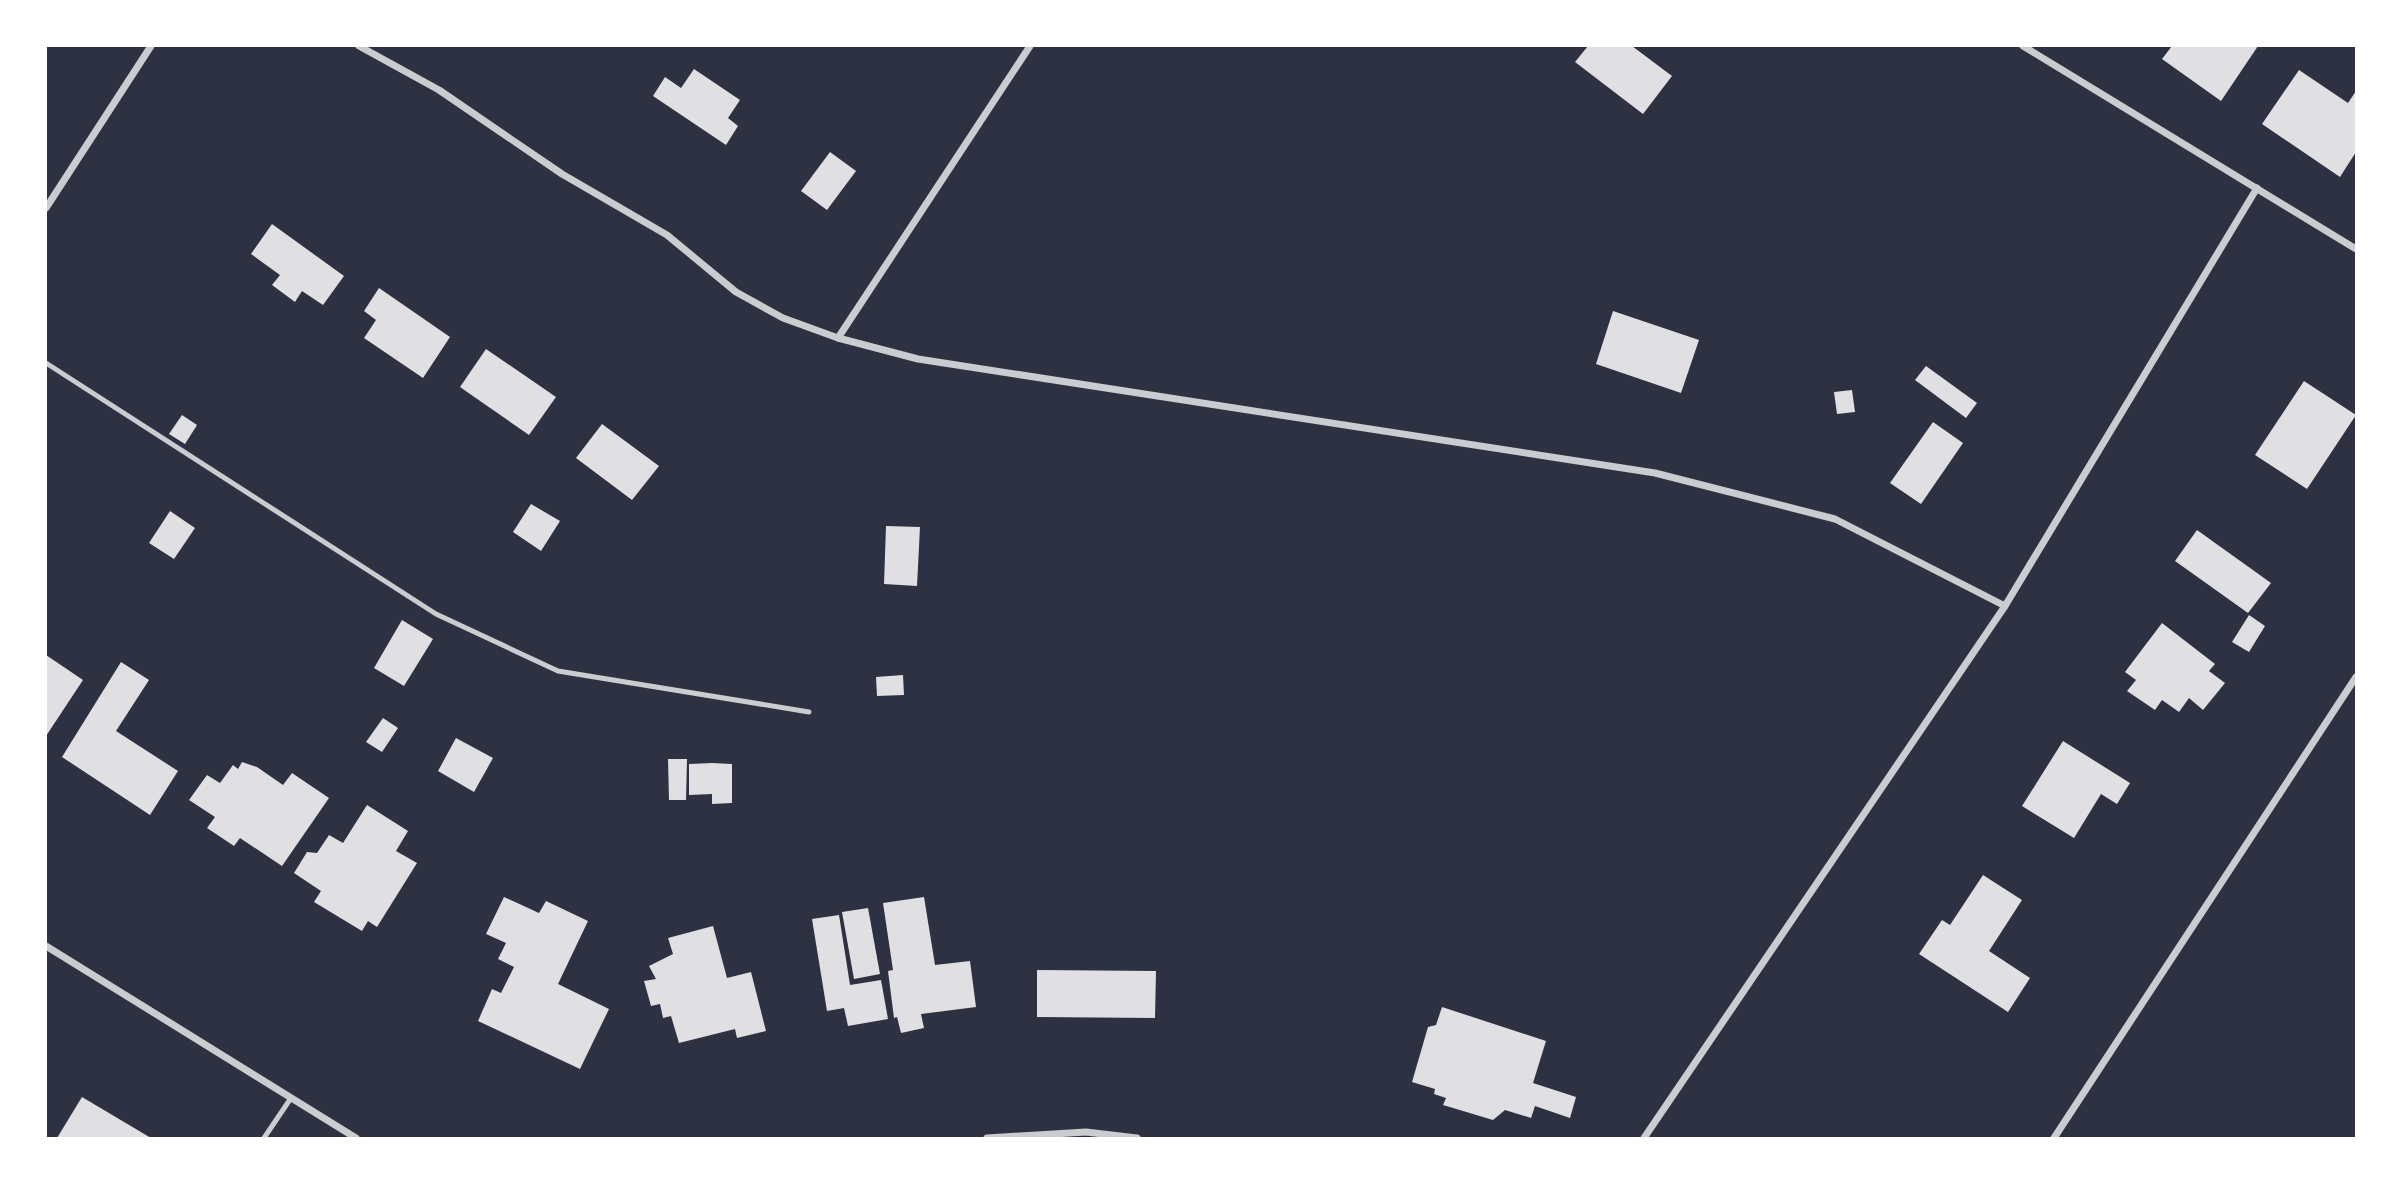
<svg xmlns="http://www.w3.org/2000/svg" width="2402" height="1184" font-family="Quicksand,sans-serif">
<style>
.building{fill:#e0e0e3}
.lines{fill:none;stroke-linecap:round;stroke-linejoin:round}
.service{stroke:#caccd0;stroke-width:5}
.minor{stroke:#caccd0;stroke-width:7}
</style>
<rect width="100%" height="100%" fill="#2d3142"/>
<g class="building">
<path d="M1588,46H1632L1672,76L1643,114L1575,62Z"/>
<path d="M2172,46H2258L2221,101L2162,59Z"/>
<path d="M694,69L740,100L728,118L738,126L726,145L653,96L665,77L681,88Z"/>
<path d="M2299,70L2348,103L2356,91V152L2340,177L2262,124Z"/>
<path d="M830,152L856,171L827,210L801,191Z"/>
<path d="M272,224L344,276L323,305L302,291L295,302L272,285L280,275L251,254Z"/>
<path d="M379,288L450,337L423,378L364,338L376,320L364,311Z"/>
<path d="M1613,311L1699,340L1681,393L1596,364Z"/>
<path d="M486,349L556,397L529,435L460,387Z"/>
<path d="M1926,366L1977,403L1966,418L1915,380Z"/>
<path d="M2304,381L2356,415L2307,489L2255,455Z"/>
<path d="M1852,390L1855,412L1837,414L1834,392Z"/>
<path d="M182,415L197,425L185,444L169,434Z"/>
<path d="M1933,422L1963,443L1921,504L1890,483Z"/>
<path d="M602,424L659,466L632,500L576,458Z"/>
<path d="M531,504L560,521L541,551L513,532Z"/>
<path d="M170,511L195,528L174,559L149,543Z"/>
<path d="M886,526L920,527L917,586L884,584Z"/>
<path d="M2197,530L2271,583L2248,613L2175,561Z"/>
<path d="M2249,615L2265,626L2249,652L2232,642Z"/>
<path d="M402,620L433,639L404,686L374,668Z"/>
<path d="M2162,623L2215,664L2209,671L2225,683L2203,710L2189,698L2179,712L2162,700L2155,710L2127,691L2136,680L2125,672Z"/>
<path d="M46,655L83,680L46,736Z"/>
<path d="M121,662L149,680L116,731L178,771L150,815L62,757Z"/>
<path d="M903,675L904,695L877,696L876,677Z"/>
<path d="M383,718L398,728L382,752L366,742Z"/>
<path d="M456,738L493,758L474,792L438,771Z"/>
<path d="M2063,741L2130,783L2117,804L2101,794L2074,838L2022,806Z"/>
<path d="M668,759H687L686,800H669Z"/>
<path d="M242,762L257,767L283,785L292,773L329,798L282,866L240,838L234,846L207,828L215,817L189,800L207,775L220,783L233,765L238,769Z"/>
<path d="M712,763L732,764V803L712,804V794L689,795V764Z"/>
<path d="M367,805L408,831L396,851L417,863L377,927L368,921L362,931L314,902L321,891L294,873L307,852L317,853L329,835L343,843Z"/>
<path d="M1983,875L2022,900L1989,951L2030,978L2008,1012L1919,954L1942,920L1950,925Z"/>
<path d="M504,897L539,913L546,901L588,921L558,984L609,1009L580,1069L478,1021L492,989L501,993L514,967L498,959L506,943L486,934Z"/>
<path d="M924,897L935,965L970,961L976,1007L921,1014L924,1028L901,1033L897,1017L894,1018L888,971L893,970L883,903Z"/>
<path d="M868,908L880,974L854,979L842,912Z"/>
<path d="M839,915L850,985L881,980L888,1019L848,1026L844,1008L827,1011L812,919Z"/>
<path d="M713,926L727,978L751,972L766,1031L737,1038L735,1029L679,1043L671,1016L663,1018L660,1004L651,1006L644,981L656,979L649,966L673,954L668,938Z"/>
<path d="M1037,970L1156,971L1155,1018L1037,1017Z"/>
<path d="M1442,1007L1546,1041L1533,1083L1576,1097L1570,1118L1535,1106L1531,1118L1505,1110L1493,1120L1443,1105L1446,1098L1434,1094L1435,1089L1412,1082L1428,1027L1436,1025Z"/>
<path d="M82,1097L151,1138H57Z"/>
</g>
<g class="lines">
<g class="service">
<path d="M46,363L436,614L558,671L809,712"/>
<path d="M264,1138L291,1098"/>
</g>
<g class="minor">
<path d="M359,46L439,90L562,174L667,235L736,292L783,318L838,338L918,359L1655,473L1835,519L2005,606"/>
<path d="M2023,46L2356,249"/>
<path d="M46,208L151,46"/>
<path d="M838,338L1030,46"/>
<path d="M46,946L356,1138"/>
<path d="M987,1138L1086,1132L1137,1138"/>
<path d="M1644,1138L2005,606L2257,188"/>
<path d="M2054,1138L2356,677"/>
</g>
</g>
<rect width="2402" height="1184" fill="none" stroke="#ffffff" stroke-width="94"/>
</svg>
